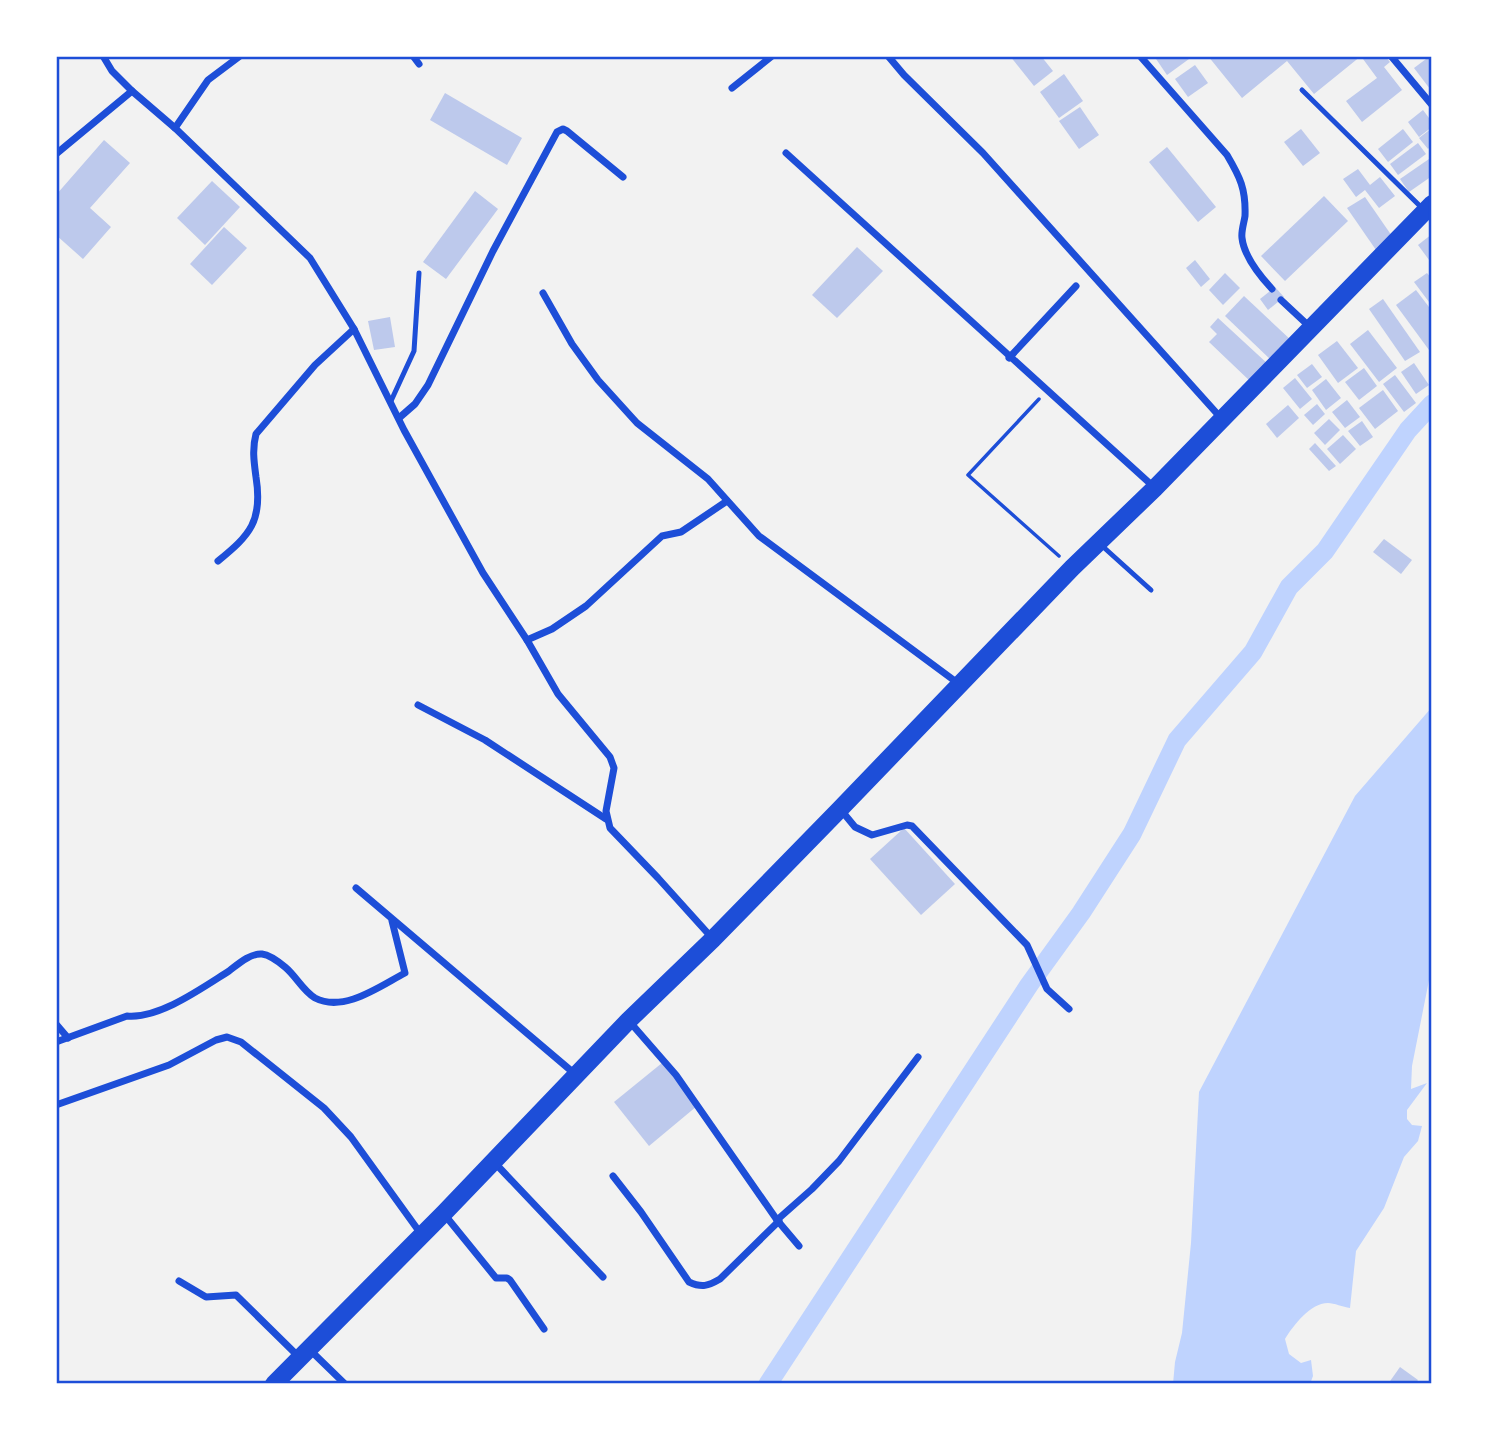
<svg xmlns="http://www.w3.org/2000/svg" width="1488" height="1440" font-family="'IBM Plex Sans',sans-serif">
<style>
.water{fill:#bfd3fe}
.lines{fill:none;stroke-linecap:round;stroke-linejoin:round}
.canal{stroke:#bfd3fe;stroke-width:19}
.building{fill:#bdc9ec}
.path{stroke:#1d4ed8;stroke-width:3.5}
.service{stroke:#1d4ed8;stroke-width:5}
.minor{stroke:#1d4ed8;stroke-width:7}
.primary{stroke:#1d4ed8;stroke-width:18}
.neatline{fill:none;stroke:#1d4ed8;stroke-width:2.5}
</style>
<rect width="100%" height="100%" fill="#f2f2f2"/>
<path class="water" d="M1432,707V965L1412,1066L1411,1089L1427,1083L1407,1110V1119L1412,1125L1422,1126L1418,1141L1404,1157L1384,1208L1356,1251L1350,1308C1343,1307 1334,1303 1328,1303C1310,1303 1293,1326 1285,1339L1289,1354L1301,1363L1311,1360L1313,1376L1310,1384H1173L1175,1362L1182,1333L1191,1243L1199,1092L1355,796Z"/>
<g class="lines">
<path class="canal" d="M768,1384L1029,985L1081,913L1132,834L1177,740L1253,652L1289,587L1325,551L1408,430L1432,404"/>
</g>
<g class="building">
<path d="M1010,56H1041L1053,71L1034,86Z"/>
<path d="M1154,56H1187L1189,59L1167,75Z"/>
<path d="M1208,56H1361L1314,94L1287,61L1242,98Z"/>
<path d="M1367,56H1385L1390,62L1384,67L1402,90L1362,122L1346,101L1377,78L1363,59Z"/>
<path d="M1430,56H1432V88L1430,89L1414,68Z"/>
<path d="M1195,65L1208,83L1188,97L1175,79Z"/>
<path d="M1064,74L1083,101L1059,118L1040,92Z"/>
<path d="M445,93L522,138L507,165L430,120Z"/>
<path d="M1080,107L1099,135L1079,149L1059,121Z"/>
<path d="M1423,110L1432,122V127L1419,137L1408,122Z"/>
<path d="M1432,128V145L1428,149L1419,138Z"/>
<path d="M1301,129L1320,153L1303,166L1284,142Z"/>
<path d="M1403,129L1413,142L1388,162L1378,149Z"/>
<path d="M104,140L130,163L90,208L111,227L83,259L56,235V195Z"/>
<path d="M1418,143L1426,154L1398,175L1390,164Z"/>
<path d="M1167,147L1216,207L1198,222L1149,162Z"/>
<path d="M1429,159L1432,163V176L1409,192L1400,179Z"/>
<path d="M1358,169L1370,185L1380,177L1395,196L1379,208L1365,190L1356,197L1343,179Z"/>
<path d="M212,181L240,207L205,245L177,218Z"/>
<path d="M475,191L498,209L446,279L423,262Z"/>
<path d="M1324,196L1348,221L1285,281L1261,256Z"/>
<path d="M1365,197L1394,239L1376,250L1347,208Z"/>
<path d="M224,227L247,248L212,285L190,264Z"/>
<path d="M1432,234V264L1418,245Z"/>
<path d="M857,247L883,271L837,318L812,295Z"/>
<path d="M1195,260L1210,279L1201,287L1186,268Z"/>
<path d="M1225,273L1240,288L1223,305L1209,290Z"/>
<path d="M1427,273L1432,279V306L1414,282Z"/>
<path d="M1275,287L1284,297L1268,310L1260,299Z"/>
<path d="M1416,290L1432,311V348L1429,350L1396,305Z"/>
<path d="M1244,296L1292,341L1272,361L1225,316Z"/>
<path d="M1383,299L1420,352L1405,361L1369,309Z"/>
<path d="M390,317L395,347L374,350L368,321Z"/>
<path d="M1218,318L1269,365L1252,383L1209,342L1217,334L1210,327Z"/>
<path d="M1368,330L1397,368L1379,382L1350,344Z"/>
<path d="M1337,341L1358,368L1338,383L1318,355Z"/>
<path d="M1414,363L1429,385L1416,394L1401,372Z"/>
<path d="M1312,364L1322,377L1307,388L1297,375Z"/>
<path d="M1364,368L1377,386L1359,400L1345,382Z"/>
<path d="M1395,375L1416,403L1404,412L1383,384Z"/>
<path d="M1295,378L1312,399L1300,409L1283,388Z"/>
<path d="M1326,379L1341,398L1326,410L1312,390Z"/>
<path d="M1383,390L1398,411L1375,429L1359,408Z"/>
<path d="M1347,400L1360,417L1345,428L1332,412Z"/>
<path d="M1317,404L1325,414L1313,425L1304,415Z"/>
<path d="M1288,405L1299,418L1277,438L1266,424Z"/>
<path d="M1329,419L1340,430L1325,445L1314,433Z"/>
<path d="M1362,421L1373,437L1360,446L1348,431Z"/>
<path d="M1343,435L1356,449L1340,464L1327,449Z"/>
<path d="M1315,443L1336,466L1329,471L1309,449Z"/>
<path d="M1384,539L1412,560L1401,574L1373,552Z"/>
<path d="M904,828L955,884L921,915L870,859Z"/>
<path d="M662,1063L697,1106L649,1146L614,1102Z"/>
<path d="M1400,1367L1418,1380L1415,1384H1388Z"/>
</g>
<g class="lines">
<path class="path" d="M1039,399L968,475L1059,556"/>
<g class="service">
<path d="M1302,90L1423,209"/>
<path d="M391,401L414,351L419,273"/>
<path d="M1100,544L1151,590"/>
</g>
<g class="minor">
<path d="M103,56L112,71L132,91L175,128L310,258L354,329L404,430L483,573L527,640L558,694L610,757L614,768L606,811L610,828L658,878L713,939"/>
<path d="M413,56L419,64"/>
<path d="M888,56L904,75L983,153L1221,418"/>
<path d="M1140,56L1227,155C1240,177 1246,189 1245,216C1244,223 1241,231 1242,238C1244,256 1260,276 1272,289"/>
<path d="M1391,56L1432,105"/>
<path d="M732,88L772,56"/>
<path d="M175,128L208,80L240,56"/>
<path d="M786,153L1155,488"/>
<path d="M56,154L132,91"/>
<path d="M543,293L572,344L598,380L637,423L708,479L759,536L959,684"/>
<path d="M1281,300L1311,328"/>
<path d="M1009,358L1076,286"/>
<path d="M399,418L415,404L428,385L493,251L557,132L563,129L567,131L623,177"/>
<path d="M218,561C250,535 263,521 256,477C254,462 252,449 256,434L315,365L354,329"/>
<path d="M527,640L552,629L586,606L662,536L681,532L727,501"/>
<path d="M418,705L485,740L606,819"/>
<path d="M841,810L855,827L872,835L907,825L912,826L1027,945L1047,989L1069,1009"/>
<path d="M356,888L575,1074"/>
<path d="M629,1021L676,1075L777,1220L799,1246"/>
<path d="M56,1024L68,1038"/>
<path d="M56,1042L127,1016C159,1019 202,988 229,971C237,965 250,953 262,954C270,955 279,962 285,967C296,976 303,991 315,998C344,1013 380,986 405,973L392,921"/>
<path d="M56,1105L169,1065L216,1040L227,1037L241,1042L324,1108L351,1137L421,1234"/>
<path d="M494,1162L603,1277"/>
<path d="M613,1176L641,1212L689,1282C702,1288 708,1286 720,1279L779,1221"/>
<path d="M444,1214L496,1278H507L510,1280L544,1329"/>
<path d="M777,1220L812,1189L839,1161L918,1057"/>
<path d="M179,1281L206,1297L236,1295L300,1358"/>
<path d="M310,1350L345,1384"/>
</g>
<path class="primary" d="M274,1384L444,1213L628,1021L713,939L840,809L1072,568L1155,488L1432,204"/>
</g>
<rect width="1488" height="1440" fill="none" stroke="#ffffff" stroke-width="116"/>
<rect x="58" y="58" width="1372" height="1324" class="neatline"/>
</svg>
